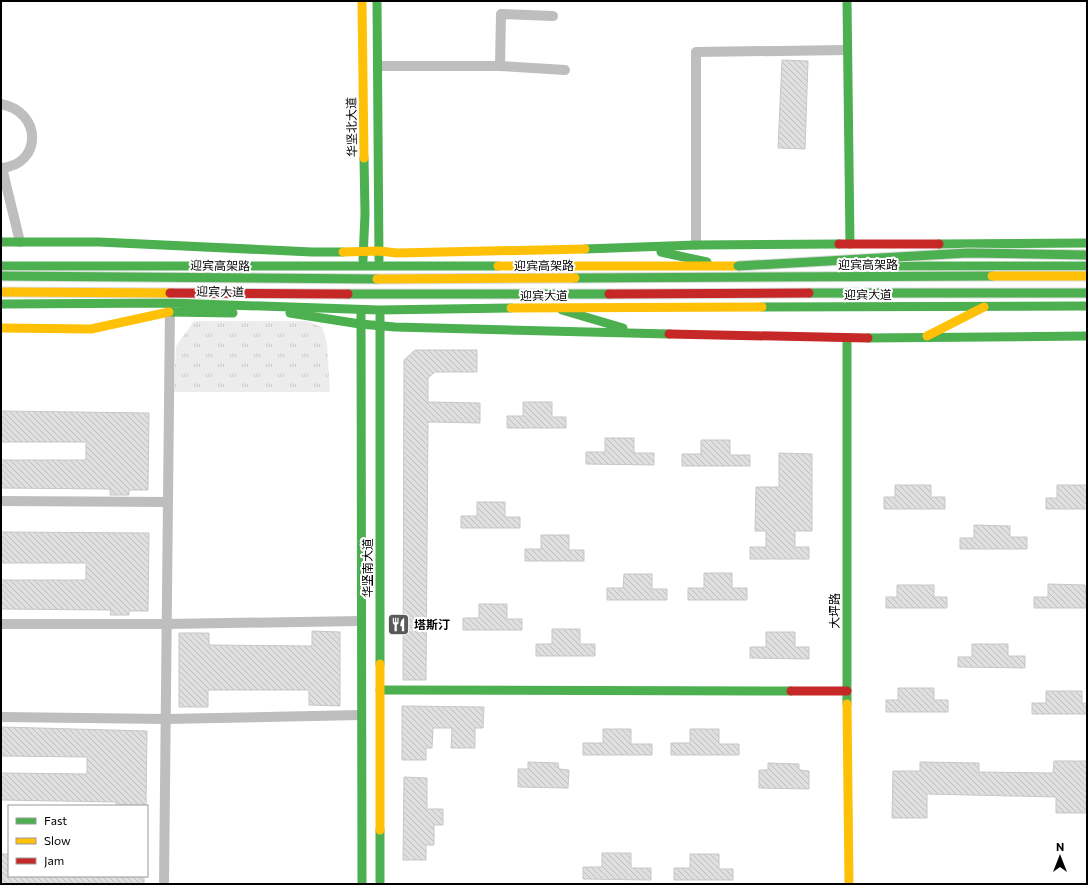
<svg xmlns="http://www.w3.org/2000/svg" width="1088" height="885" font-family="Commissioner,'Noto Sans SC',sans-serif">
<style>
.grass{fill:url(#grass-tufts)}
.building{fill:url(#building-back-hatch);stroke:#c7c7c7}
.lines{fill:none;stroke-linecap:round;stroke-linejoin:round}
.street{stroke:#bebebe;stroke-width:10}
.fast{stroke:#4caf50;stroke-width:9}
.slow{stroke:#ffc107;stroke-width:9}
.jam{stroke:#c62828;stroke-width:9}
.fast-bridge-casing{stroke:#dbdbdb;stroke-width:11;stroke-linecap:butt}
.slow-bridge-casing{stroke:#dbdbdb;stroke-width:11;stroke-linecap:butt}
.jam-bridge-casing{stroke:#dbdbdb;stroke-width:11;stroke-linecap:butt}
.fast-bridge{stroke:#4caf50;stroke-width:9}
.slow-bridge{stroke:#ffc107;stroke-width:9}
.jam-bridge{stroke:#c62828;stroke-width:9}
.labels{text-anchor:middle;stroke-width:4;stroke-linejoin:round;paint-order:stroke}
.street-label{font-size:12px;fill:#000;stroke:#fff}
.poi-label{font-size:12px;font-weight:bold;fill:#000;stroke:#fff;text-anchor:start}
</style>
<defs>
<pattern id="grass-tufts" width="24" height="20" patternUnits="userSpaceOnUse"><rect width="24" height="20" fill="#ececec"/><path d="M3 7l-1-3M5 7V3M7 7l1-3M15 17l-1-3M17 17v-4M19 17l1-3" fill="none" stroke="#c9c9c9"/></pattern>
<pattern id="building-back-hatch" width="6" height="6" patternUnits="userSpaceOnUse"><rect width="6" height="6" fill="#dfdfdf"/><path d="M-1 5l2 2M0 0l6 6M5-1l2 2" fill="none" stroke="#bebebe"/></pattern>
</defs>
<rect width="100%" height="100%" fill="#fff"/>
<path class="grass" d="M194,321H306L322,327L327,343L330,392H174L176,346Z"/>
<g class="building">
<path d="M782,60L808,61L805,149L778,148Z"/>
<path d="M415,350H477V372H435L428,378V402L480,403V423L428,422L426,680H403L404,360Z"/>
<path d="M523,402H552V417H566V428H507V416H523Z"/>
<path d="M1,411L149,413L148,490H129V495H110V489L1,488V460H86V442H1Z"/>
<path d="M605,438H634V453H654V465L586,464V452H605Z"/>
<path d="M701,440H730V455H750V466H682V454H701Z"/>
<path d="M779,453L812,454V531H795V547H809V559H750V547H766V531H755L756,487H779Z"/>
<path d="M895,485H931V497H945V509H884V497H895Z"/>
<path d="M1057,485H1087V509H1046V498H1057Z"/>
<path d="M477,502H505V517H520V528H461V516H477Z"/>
<path d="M974,525L1010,526V537H1027V549H960V538H974Z"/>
<path d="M1,532L149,533L148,611H129V615H110L111,610L1,609V580H86V563H1Z"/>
<path d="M541,535H569V550H584V561H525V549H541Z"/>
<path d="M704,573H732V588H747V600H688V588H704Z"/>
<path d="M624,574H652V589H667V600H607V588H623Z"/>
<path d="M1048,584L1085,585L1087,608H1034V597H1048Z"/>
<path d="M897,585H934V597H947V608H886V597H897Z"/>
<path d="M479,604H507V619H522V630H463V618H479Z"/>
<path d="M552,629H580V644H595V656H536V644H552Z"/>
<path d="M312,631L340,632V706L309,705V690H208V707H179V633H209V645L312,646Z"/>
<path d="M766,632H795V647H809V659L750,658V647H766Z"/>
<path d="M972,644H1008V656H1025V668L958,667V657H972Z"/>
<path d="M898,688H934V700H948V712H886V700H898Z"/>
<path d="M1046,691H1082V703H1087V714H1032V703H1046Z"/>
<path d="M402,706L484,707L483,728H475V748H451L452,728H433L432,748H426V760H402Z"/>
<path d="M1,727L147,731L146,806H116V802L1,800V773L87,774V757L1,756Z"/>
<path d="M603,729H631V744H652V755H583V743H603Z"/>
<path d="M690,729H719V744H739V755H671V743H690Z"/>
<path d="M1054,761H1087L1086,813H1056V797L927,794V818H892L893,771H920V762L979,763V772L1053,773Z"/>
<path d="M528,762L558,763L559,769L569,770L568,788L518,787V769H528Z"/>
<path d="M768,763L799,764V770L809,771V789L759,788V770H768Z"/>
<path d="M404,777L427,778V809H443V825H434V845H426V860H403Z"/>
<path d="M602,853H631V868H651V880L583,879V867H602Z"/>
<path d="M1,854H9V876H144V884H1Z"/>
<path d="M690,854H719V869H733V880H674V868H690Z"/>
</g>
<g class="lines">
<g class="street">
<path d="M378,66H500L565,70"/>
<path d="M500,66L501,14L553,16"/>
<path d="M1,104C43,112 42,165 1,168"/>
<path d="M2,168L20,242"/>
<path d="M696,245V52L847,50"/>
<path d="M1,501L168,502"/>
<path d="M1,624H167L361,621"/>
<path d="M1,717L166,719L361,715"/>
<path d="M164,884L170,307"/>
</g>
<g class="fast">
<path d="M377,1L379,260"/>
<path d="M847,1L850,244"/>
<path d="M1,242H99L312,252H343"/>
<path d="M939,244L1087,243"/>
<path d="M585,249L696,245L839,244"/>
<path d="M661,252L707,262"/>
<path d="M363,260L365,214L364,158"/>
<path d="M1,266H498"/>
<path d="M865,266H1087"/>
<path d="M1,304L170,303L379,310L511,308"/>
<path d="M762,307L1087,306"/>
<path d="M562,310L623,328"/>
<path d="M169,312L233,313"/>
<path d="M290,313L360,324L395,327L669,334"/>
<path d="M361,314L362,884"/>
<path d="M380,316V664"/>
<path d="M847,338V704"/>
<path d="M868,338L1087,336"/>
<path d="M380,690L791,691"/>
<path d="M380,830V884"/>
</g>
<g class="slow">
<path d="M362,1L364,158"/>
<path d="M343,252L379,251L397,253L585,249"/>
<path d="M498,266H751"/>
<path d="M511,308L762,307"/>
<path d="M1,328L91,329L169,312"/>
<path d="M927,336L984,307"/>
<path d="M380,664V830"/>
<path d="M847,704L849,884"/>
</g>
<g class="jam">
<path d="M839,244H939"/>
<path d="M669,334L868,338"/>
<path d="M791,691H847"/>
</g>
<defs>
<g id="fast-bridge">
<path d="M738,266L968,253L1087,255"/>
<path d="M1,276L377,279"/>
<path d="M575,278L992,276"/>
<path d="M809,293H1087"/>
<path d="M348,294H609"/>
</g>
<g id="slow-bridge">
<path d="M992,276H1087"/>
<path d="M377,279L575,278"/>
<path d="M1,292L170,293"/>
</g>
<g id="jam-bridge">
<path d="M170,293L348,294"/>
<path d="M609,294L809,293"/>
</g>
</defs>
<use href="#fast-bridge" class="fast-bridge-casing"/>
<use href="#slow-bridge" class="slow-bridge-casing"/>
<use href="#jam-bridge" class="jam-bridge-casing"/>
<use href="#fast-bridge" class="fast-bridge"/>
<use href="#slow-bridge" class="slow-bridge"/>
<use href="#jam-bridge" class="jam-bridge"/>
</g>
<defs>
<symbol id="restaurant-square" viewBox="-11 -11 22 22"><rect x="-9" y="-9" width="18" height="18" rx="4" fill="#595959" stroke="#fff"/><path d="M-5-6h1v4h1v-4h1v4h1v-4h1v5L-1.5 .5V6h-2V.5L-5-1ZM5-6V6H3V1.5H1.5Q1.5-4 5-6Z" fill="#fff"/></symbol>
</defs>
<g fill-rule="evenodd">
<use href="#restaurant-square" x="386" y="612" width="25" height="25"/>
</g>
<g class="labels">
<g class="street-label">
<text transform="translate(352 127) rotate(-91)" y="4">华坚北大道</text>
<text x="868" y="269">迎宾高架路</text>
<text transform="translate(220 266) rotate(1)" y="4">迎宾高架路</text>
<text x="544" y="270">迎宾高架路</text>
<text transform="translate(220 292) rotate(1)" y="4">迎宾大道</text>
<text x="868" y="299">迎宾大道</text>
<text x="544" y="300">迎宾大道</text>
<text transform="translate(368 568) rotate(-90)" y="4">华坚南大道</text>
<text transform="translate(835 611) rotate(-90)" y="4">大坪路</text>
</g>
<g class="poi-label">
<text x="414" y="629">塔斯汀</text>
</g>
</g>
<rect width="1088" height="885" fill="none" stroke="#000000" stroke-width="4"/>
<rect x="8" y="805" width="140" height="72" fill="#ffffff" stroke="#999999"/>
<rect x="16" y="818" width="20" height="6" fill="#4caf50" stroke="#999999"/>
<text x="44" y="825" font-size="12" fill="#000000">Fast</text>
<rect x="16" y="838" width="20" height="6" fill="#ffc107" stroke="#999999"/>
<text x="44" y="845" font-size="12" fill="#000000">Slow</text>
<rect x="16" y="858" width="20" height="6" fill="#c62828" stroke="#999999"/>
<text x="44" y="865" font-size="12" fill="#000000">Jam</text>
<g transform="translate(1060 857)" stroke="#ffffff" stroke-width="3" paint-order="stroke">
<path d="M0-3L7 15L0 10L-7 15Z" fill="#000000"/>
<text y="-6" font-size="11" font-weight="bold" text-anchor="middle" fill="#000000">N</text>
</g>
</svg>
